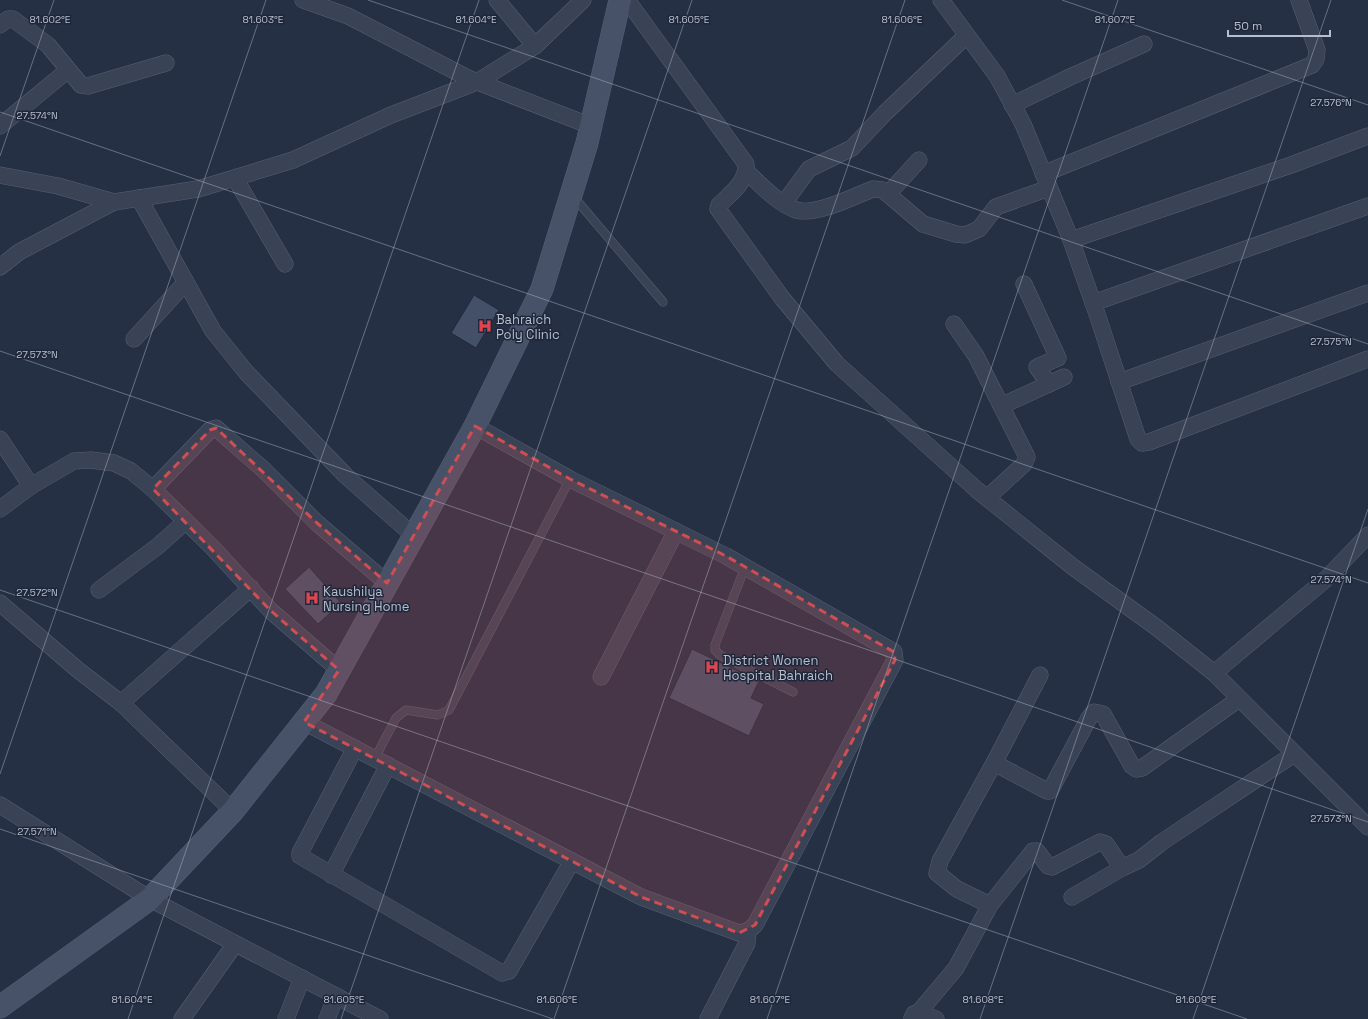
<svg xmlns="http://www.w3.org/2000/svg" width="1368" height="1019" font-family="'Space Grotesk',sans-serif">
<style>
.building{fill:#444f68;stroke:#20293c}
.lines{fill:none;stroke-linecap:round;stroke-linejoin:round}
.service-casing{stroke:#586072;stroke-width:9}
.minor-casing{stroke:#586072;stroke-width:17}
.secondary-casing{stroke:#586072;stroke-width:23}
.service{stroke:#3a4255;stroke-width:8}
.minor{stroke:#3a4255;stroke-width:16}
.secondary{stroke:#475168;stroke-width:22}
.marked{fill:#ce4e52;fill-opacity:0.2;stroke:#ce4e52;stroke-width:3;stroke-dasharray:8 5;stroke-linejoin:round}
.ticks{fill:none;stroke:#b7bece;stroke-width:1;stroke-opacity:0.45}
.labels{text-anchor:middle;stroke-width:3;stroke-linejoin:round;paint-order:stroke}
.poi-label{font-size:13px;fill:#b7bece;stroke:#1e273a;text-anchor:start}
.ticks-label{font-size:10px;text-anchor:middle;fill:#b7bece;stroke:#1e273a;stroke-width:3;stroke-linejoin:round;paint-order:stroke}
</style>
<rect width="100%" height="100%" fill="#253045"/>
<g class="building">
<path d="M474,295L499,310L476,348L451,333Z"/>
<path d="M309,567L341,603L318,624L285,589Z"/>
<path d="M692,649L759,681L751,698L764,704L749,736L669,698Z"/>
</g>
<g class="lines">
<defs>
<g id="service">
<path d="M573,196L663,302"/>
<path d="M745,567L715,645V650L720,655L793,692"/>
<path d="M375,758L396,718L406,710L438,715L449,710L570,479"/>
</g>
<g id="minor">
<path d="M303,0L348,16L470,79L591,126"/>
<path d="M497,0L535,46"/>
<path d="M627,0L746,164C747,182 731,193 719,205L718,209L782,298L837,364L977,490L1073,567L1156,627L1214,673L1326,579L1368,535"/>
<path d="M941,0L997,76L1023,124L1071,240L1097,314L1138,439L1142,443L1149,442L1368,359"/>
<path d="M0,25L8,19H13L48,45L81,85L88,86L166,63"/>
<path d="M1012,105L1070,77L1144,44"/>
<path d="M0,126L68,70"/>
<path d="M747,172C762,186 777,203 796,210C816,216 854,196 873,189L883,190L923,224L956,234L965,235L979,229L996,207L1049,188"/>
<path d="M1043,174L1312,65L1316,59L1317,50L1299,0"/>
<path d="M0,175L58,186L114,202L198,189L293,160L391,115L477,82L535,46L583,0"/>
<path d="M235,178L285,264"/>
<path d="M888,194L919,160"/>
<path d="M139,198L213,331L246,372L346,476L414,536"/>
<path d="M784,203L809,169L852,148L885,113L966,36"/>
<path d="M1071,240L1291,165L1368,136"/>
<path d="M0,267L19,252L114,202"/>
<path d="M1024,284L1058,358L1037,367L1049,384"/>
<path d="M1093,303L1368,206"/>
<path d="M954,324L976,356L1027,457L1024,464L987,498"/>
<path d="M134,339L186,282"/>
<path d="M1119,382L1368,293"/>
<path d="M1001,406L1064,377"/>
<path d="M0,439L31,486L74,461L91,460L114,463L131,471L153,489L212,547L271,611L339,670"/>
<path d="M153,489L210,430L216,428L264,470L317,523L387,583"/>
<path d="M0,509L31,486"/>
<path d="M99,590L158,546L185,522"/>
<path d="M0,603L78,670L121,703L233,811"/>
<path d="M1214,673L1368,827"/>
<path d="M601,677L676,531"/>
<path d="M121,703L251,588"/>
<path d="M304,722L641,897L739,933L748,931L755,925L895,660L894,652L726,556L570,479L475,426"/>
<path d="M355,748L300,853V856L502,973L509,971L572,861"/>
<path d="M994,763L1047,791H1050L1089,718L1094,712L1103,714L1132,766L1136,769L1142,768L1239,699"/>
<path d="M0,805L150,899L380,1019"/>
<path d="M331,875L388,765"/>
<path d="M1072,897L1122,868L1139,860L1162,842L1294,754"/>
<path d="M990,905L957,889L937,873L940,861L994,763L1040,675"/>
<path d="M919,1012L956,968L990,905L1033,851H1037L1048,866L1052,867L1100,842L1106,844L1122,868"/>
<path d="M912,1018L914,1014L919,1012L936,1019"/>
<path d="M182,1019L235,944"/>
<path d="M286,1019L302,978"/>
<path d="M327,1019L336,996"/>
<path d="M708,1019L747,943L748,931"/>
</g>
<path id="secondary" d="M0,1007L150,899L233,811L326,694L475,426L542,289L587,143L620,0"/>
</defs>
<use href="#service" class="service-casing"/>
<use href="#minor" class="minor-casing"/>
<use href="#secondary" class="secondary-casing"/>
<use href="#service" class="service"/>
<use href="#minor" class="minor"/>
<use href="#secondary" class="secondary"/>
</g>
<path class="marked" d="M475,426L570,479L726,556L894,652L895,660L755,925L739,933L641,897L304,722L339,670L271,611L153,489L210,430L216,428L317,523L387,583Z"/>
<path class="ticks" d="M368,0L1368,344M1062,0L1368,105M0,112L1368,583M0,156L54,0M0,351L1368,822M0,590L1247,1019M0,774L266,0M0,829L553,1019M128,1019L479,0M341,1019L692,0M554,1019L905,0M767,1019L1118,0M980,1019L1331,0M1193,1019L1368,509"/>
<defs>
<symbol id="hospital-bare" viewBox="-9 -9 18 18"><path d="M-5-5h3v3.5h4V-5h3V5h-3V1.5h-4V5h-3Z" fill="#e0444e" stroke="#1e273a" stroke-width="2.5" paint-order="stroke"/></symbol>
</defs>
<g fill-rule="evenodd">
<use href="#hospital-bare" x="475" y="316" width="20" height="20"/>
<use href="#hospital-bare" x="302" y="588" width="20" height="20"/>
<use href="#hospital-bare" x="702" y="657" width="20" height="20"/>
</g>
<g class="labels">
<g class="poi-label">
<text x="496" y="324">Bahraich<tspan x="496" dy="15">Poly Clinic</tspan></text>
<text x="323" y="596">Kaushilya<tspan x="323" dy="15">Nursing Home</tspan></text>
<text x="723" y="665">District Women<tspan x="723" dy="15">Hospital Bahraich</tspan></text>
</g>
</g>
<g class="ticks-label">
<text x="263" y="23">81.603°E</text>
<text x="476" y="23">81.604°E</text>
<text x="689" y="23">81.605°E</text>
<text x="902" y="23">81.606°E</text>
<text x="1115" y="23">81.607°E</text>
<text x="50" y="23">81.602°E</text>
<text x="1331" y="106">27.576°N</text>
<text x="37" y="119">27.574°N</text>
<text x="1331" y="345">27.575°N</text>
<text x="37" y="358">27.573°N</text>
<text x="1331" y="583">27.574°N</text>
<text x="37" y="596">27.572°N</text>
<text x="1331" y="822">27.573°N</text>
<text x="37" y="835">27.571°N</text>
<text x="132" y="1003">81.604°E</text>
<text x="344" y="1003">81.605°E</text>
<text x="557" y="1003">81.606°E</text>
<text x="770" y="1003">81.607°E</text>
<text x="983" y="1003">81.608°E</text>
<text x="1196" y="1003">81.609°E</text>
</g>
<path d="M1228 30v6h102v-6" fill="none" stroke="#b7bece" stroke-width="2"/>
<text x="1234" y="30" font-size="12" fill="#b7bece" stroke="#1e273a" stroke-width="3" paint-order="stroke">50 m</text>
</svg>
